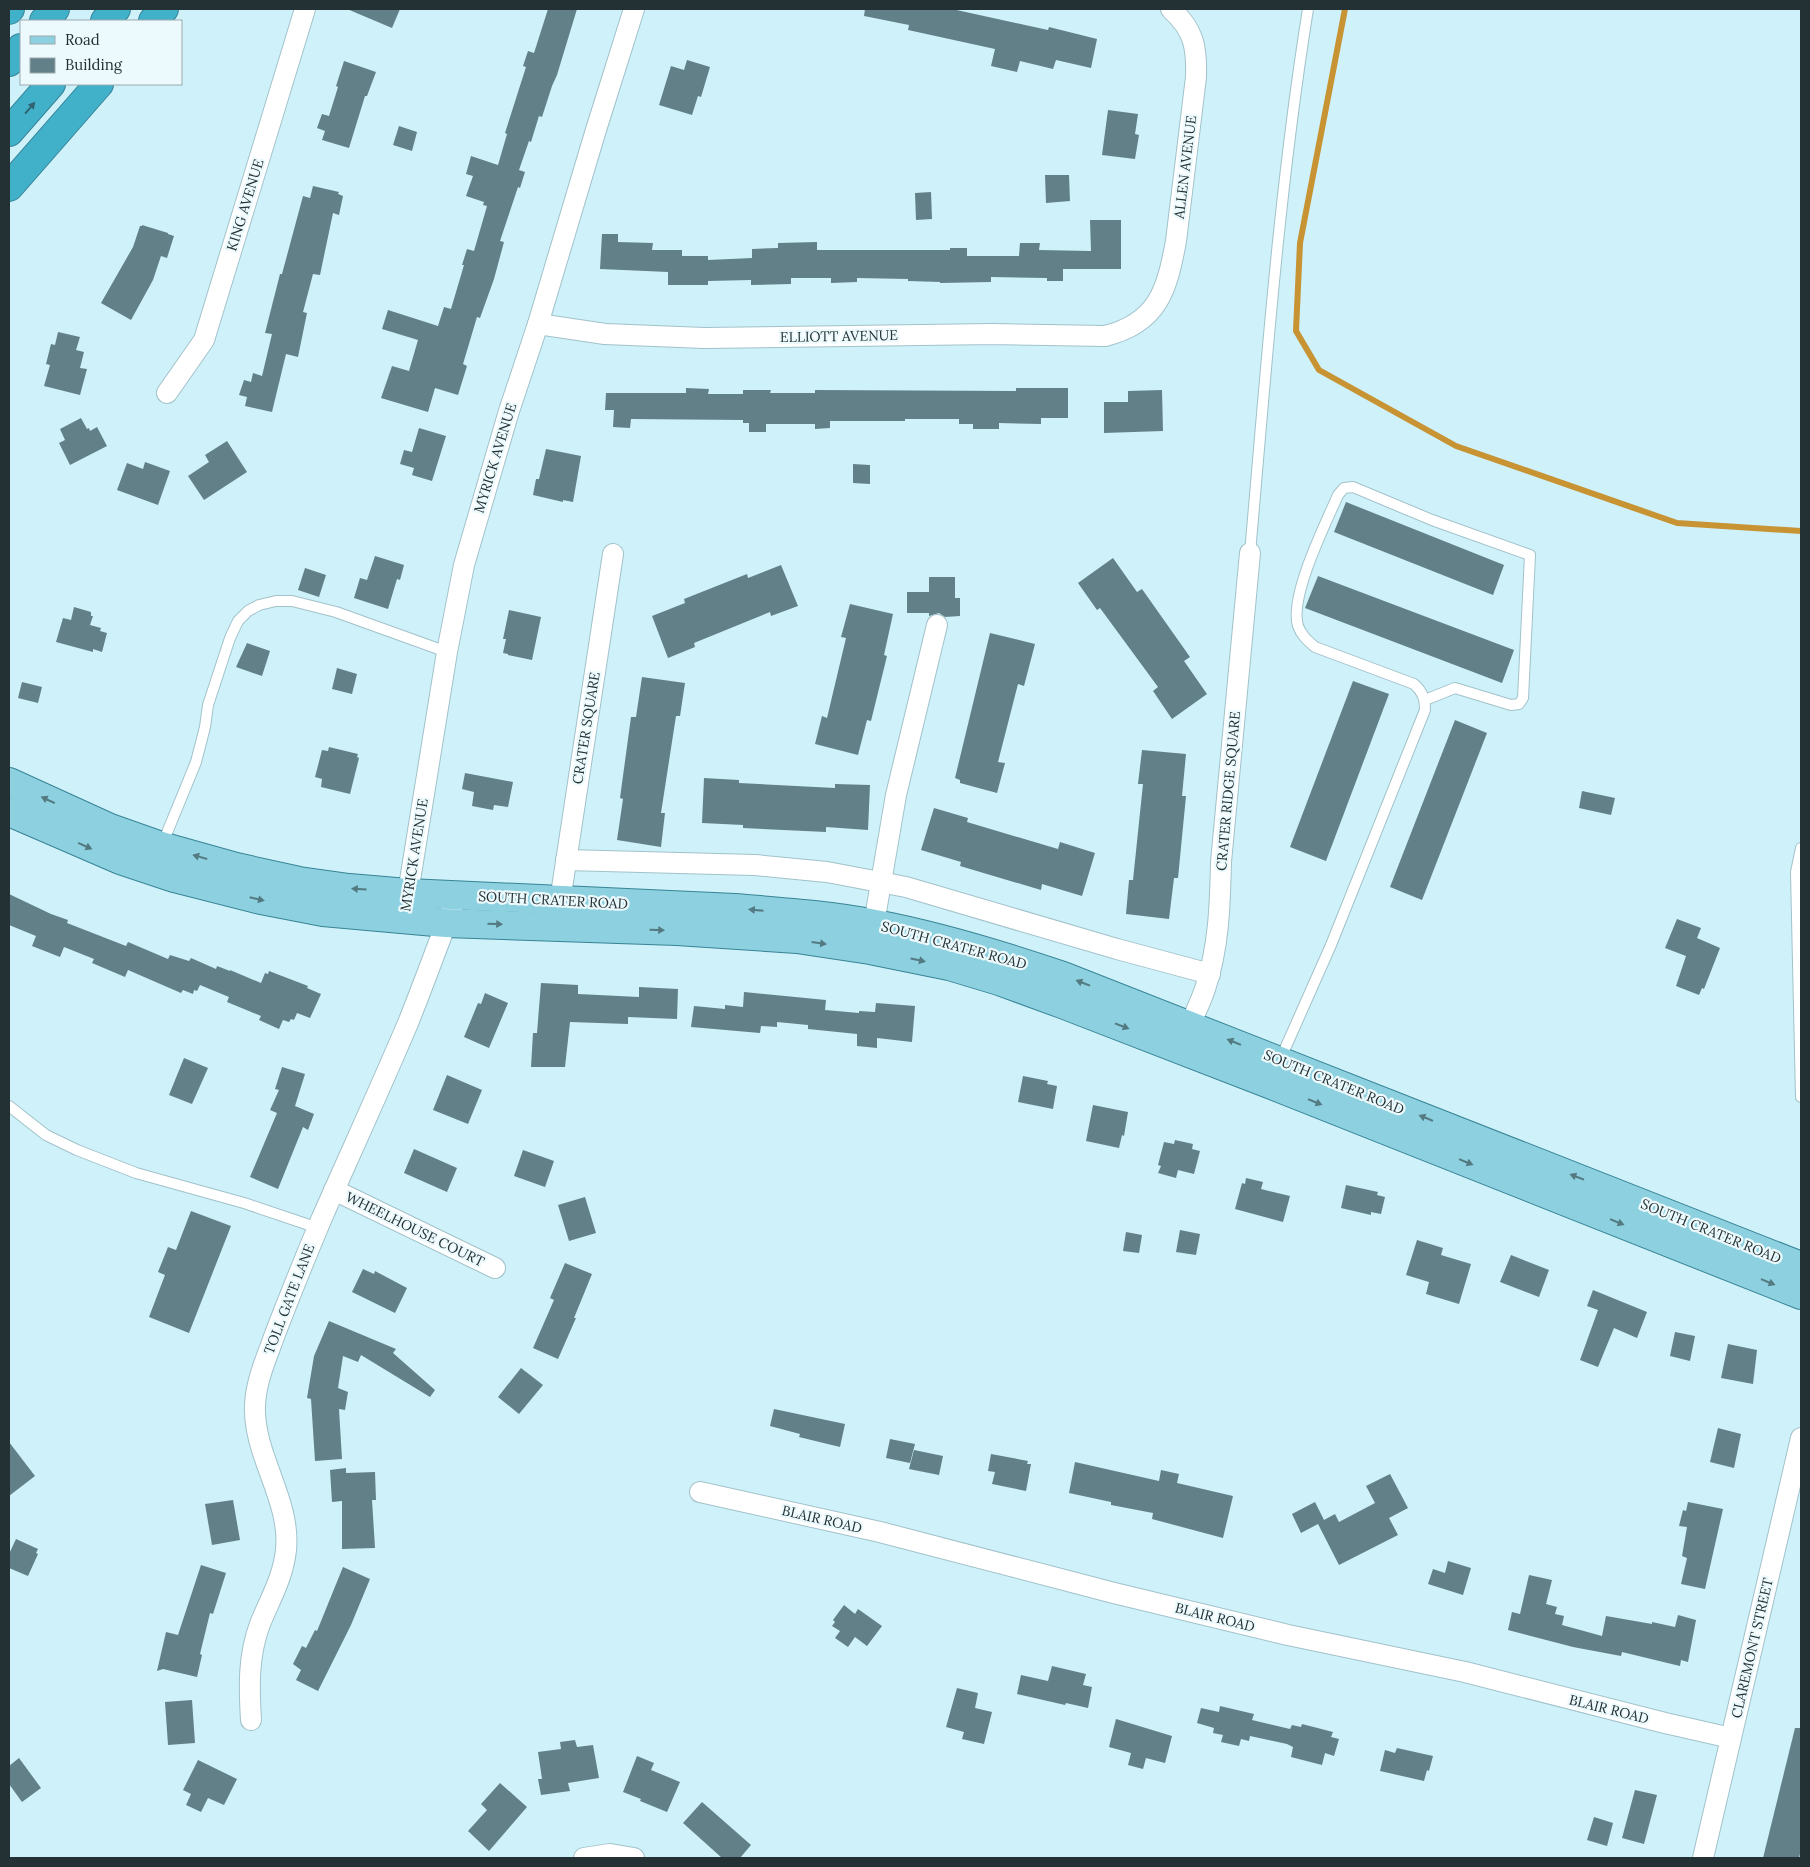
<svg xmlns="http://www.w3.org/2000/svg" width="1810" height="1867" font-family="Lora,serif">
<style>
.lines{fill:none;stroke-linecap:round;stroke-linejoin:round}
.stream{stroke:#c79333;stroke-width:6}
.building{fill:#628088}
.lane-casing{stroke:#a2c2ca;stroke-width:12}
.street-casing{stroke:#a2c2ca;stroke-width:22}
.primary-casing{stroke:#378496;stroke-width:30}
.highway-casing{stroke:#378496;stroke-width:30}
.lane{stroke:#fff;stroke-width:10}
.street{stroke:#fff;stroke-width:20}
.primary{stroke:#8dd0df;stroke-width:28}
.highway{stroke:#41b1ca;stroke-width:28}
.oneway{fill:#306470}
.oneway2{fill:#537981}
.labels{text-anchor:middle;stroke-width:4.5;stroke-linejoin:round;paint-order:stroke}
.street-label{font-size:14px;fill:#243134;stroke:#edfafd}
</style>
<rect width="100%" height="100%" fill="#cff1fa"/>
<g class="lines">
<path class="stream" d="M1345,9L1300,243L1296,331L1319,370L1456,446L1677,523L1801,531"/>
</g>
<g class="building">
<path d="M347,9H400L392,28Z"/>
<path d="M548,9H577L557,75L552,86L542,117L539,116L531,142L529,141L519,170L525,172L520,188L518,187L500,241L504,242L494,279L480,318L477,317L463,364L467,366L458,395L435,388L428,412L381,398L392,366L409,371L418,340L382,329L388,310L438,326L444,307L451,309L464,265H462L467,249L474,251L487,206L483,205L484,202L466,196L473,176L466,174L471,156L498,165L507,134L505,133L526,67L523,66L528,51L534,53Z"/>
<path d="M865,9H952L1048,30L1049,27L1097,39L1091,68L1056,60L1053,69L1020,61L1017,72L991,66L995,49L908,30L909,25L864,16Z"/>
<path d="M687,60L710,67L701,97L698,96L692,115L659,105L671,66L684,70Z"/>
<path d="M344,61L376,72L367,96H365L349,148L322,140L325,131L317,128L322,114L329,116L338,87L336,86Z"/>
<path d="M1108,110L1138,114L1135,134L1139,135L1135,159L1102,155Z"/>
<path d="M399,126L417,132L412,151L393,145Z"/>
<path d="M1045,175H1069L1070,201L1046,203Z"/>
<path d="M313,186L339,192L338,194L343,196L339,215L333,213L320,275L313,274L303,312L307,313L298,357L286,354L272,412L245,406L247,397L239,395L244,380L251,382L253,373L262,376L272,334L265,333L280,274H282L303,196L310,198Z"/>
<path d="M931,192L932,219L916,220L915,193Z"/>
<path d="M1090,220H1121V269H1063V281H1047V278L991,277V282L940,283V282L908,281V279L857,278V282L831,283V278H791V284L751,285V280L708,281V285H668V272L600,269L602,234H618V242L653,243L652,250H682V256H708V260L752,258V249L778,248V243L817,242V250H950V248H967V256H1019L1020,243H1040L1039,250L1091,251Z"/>
<path d="M142,225L168,233V234L174,236L167,258L161,256L153,280L131,320L101,303L133,247L140,226H142Z"/>
<path d="M58,332L80,337L76,350L84,352L80,368L87,369L80,395L44,386L50,365L46,364L51,344L55,345Z"/>
<path d="M686,388L709,389L708,394H743V390H771L770,393H815V390L1016,391V388H1068V418H1041V424L999,423V429H973V424H959V419H905V421H830V428L815,429V424H766V432H749V423H743V420L631,419L630,428L613,427L614,410H605L606,393H686Z"/>
<path d="M1162,390L1163,431L1104,433V402H1128V391Z"/>
<path d="M81,418L87,429L89,428L90,431L97,427L107,446L70,465L59,443L65,440L60,429Z"/>
<path d="M419,428L446,436L432,481L412,475L414,468L400,464L404,450L412,452Z"/>
<path d="M227,441L247,472L204,500L188,476L209,462L205,455Z"/>
<path d="M546,449L581,456L573,502L563,500V502L533,495L536,479H539Z"/>
<path d="M145,462L170,471L158,505L117,490L127,463L143,469Z"/>
<path d="M853,464L870,465V484L853,483Z"/>
<path d="M1346,502L1504,565L1493,595L1334,532Z"/>
<path d="M375,556L404,565L400,580L397,579L388,609L354,598L360,578L367,580Z"/>
<path d="M1113,558L1137,592L1142,589L1190,657L1184,661L1207,694L1172,719L1153,691L1158,687L1100,608L1097,610L1078,583Z"/>
<path d="M781,565L798,606L771,616L770,612L694,643L695,647L668,658L652,616L685,603L684,599L747,574L748,578Z"/>
<path d="M305,568L326,575L319,597L298,590Z"/>
<path d="M1318,576L1514,650L1502,683L1305,608Z"/>
<path d="M929,577H955V598H960V616L945,617L939,613L929,616V613H907V592H929Z"/>
<path d="M850,604L893,614L884,655L887,656L871,721L867,720L858,755L815,744L822,716L827,718L846,638L841,637Z"/>
<path d="M74,607L91,612V616H93L90,625L101,628L100,631L107,633L102,652L93,649V652L56,642L63,618L71,620Z"/>
<path d="M509,610L541,617L532,660L508,655V654L503,653L506,639H503Z"/>
<path d="M990,633L1035,644L1024,686L1018,684L998,762L1005,763L997,793L960,783V780L955,778Z"/>
<path d="M247,643L270,651L262,676L236,667Z"/>
<path d="M337,668L357,674L352,694L332,689Z"/>
<path d="M642,677L685,683L680,716H676L661,813H665L661,847L617,840L623,799L620,798L631,717H636Z"/>
<path d="M1353,681L1389,694L1326,861L1290,847Z"/>
<path d="M22,682L42,687L38,703L18,698Z"/>
<path d="M1455,720L1487,733L1422,900L1390,887Z"/>
<path d="M329,747L358,754L357,757L359,758L350,794L321,787L322,779L315,777L322,750L328,751Z"/>
<path d="M1142,750L1186,754L1182,796H1186L1178,878H1174L1169,919L1126,914L1129,880H1133L1143,784H1138Z"/>
<path d="M465,773L513,782L508,807L494,805L493,810L472,806L474,792L462,789Z"/>
<path d="M704,778L739,780V783L835,788V784L870,785L868,830L826,827V832L743,828V825L702,823Z"/>
<path d="M1582,791L1615,798L1611,815L1579,808Z"/>
<path d="M934,808L968,818L967,822L1058,849L1060,842L1095,853L1082,896L1042,884L1041,890L960,866L961,862L921,850Z"/>
<path d="M9,894L51,914L68,920L67,923L126,946L128,942L168,959L170,955L189,961L191,958L216,969L217,966L230,971V970L261,983L265,973L268,974L269,971L308,986L307,988L321,994L310,1018L297,1013L294,1020L291,1019L289,1022L283,1020L279,1029L259,1020L261,1016L227,1002L229,997L200,985L197,991L194,990L193,994L183,990L181,993L128,970L125,977L92,963L94,959L64,947L60,957L32,946L36,936L9,925Z"/>
<path d="M1677,919L1701,928L1697,938L1720,948L1704,989L1702,988L1699,995L1676,986L1686,956L1665,948Z"/>
<path d="M541,983L578,985V994L639,997V987L678,989L677,1019L628,1017V1024L570,1022L565,1067H531L533,1033H537Z"/>
<path d="M744,992L826,1000L825,1010L859,1013V1011L875,1012L876,1003L915,1006L912,1042L877,1038V1048L857,1046V1034L808,1029V1025L777,1022V1027L761,1026L760,1033L691,1027L694,1006L725,1009V1005L743,1007Z"/>
<path d="M485,993L508,1003L489,1048L464,1037L478,1003L481,1004Z"/>
<path d="M184,1058L208,1068L192,1104L169,1095Z"/>
<path d="M282,1067L305,1074L295,1106L314,1114L308,1130L303,1127L278,1189L250,1177L277,1113L270,1110L279,1090L275,1089Z"/>
<path d="M447,1075L482,1090L468,1124L433,1110Z"/>
<path d="M1023,1076L1048,1081L1047,1084L1057,1086L1053,1109L1018,1102Z"/>
<path d="M1093,1105L1128,1112L1124,1136L1122,1135L1119,1148L1086,1141Z"/>
<path d="M1175,1140L1193,1144L1192,1149L1200,1151L1194,1174L1178,1170L1176,1178L1158,1173L1161,1166L1158,1165L1164,1142L1174,1144Z"/>
<path d="M414,1149L457,1168L447,1192L404,1173Z"/>
<path d="M523,1150L554,1161L545,1187L514,1176Z"/>
<path d="M1246,1178L1263,1182L1261,1189L1290,1196L1283,1222L1235,1209L1242,1183L1245,1184Z"/>
<path d="M1346,1185L1378,1192L1377,1195L1385,1197L1381,1214L1371,1212V1215L1341,1208Z"/>
<path d="M585,1197L596,1233L569,1241L558,1205Z"/>
<path d="M191,1211L231,1226L189,1333L149,1317L165,1275L158,1272L168,1247L176,1250Z"/>
<path d="M1180,1230L1200,1234L1196,1255L1176,1252Z"/>
<path d="M1126,1232L1142,1235L1139,1253L1123,1251Z"/>
<path d="M1417,1240L1443,1248L1441,1255L1471,1264L1459,1304L1426,1294L1429,1282L1406,1275Z"/>
<path d="M1511,1255L1549,1270L1539,1297L1500,1282Z"/>
<path d="M565,1263L592,1274L574,1318H576L558,1359L533,1348L554,1300L550,1298Z"/>
<path d="M363,1269L374,1274L375,1271L407,1288L395,1313L352,1292Z"/>
<path d="M1593,1290L1647,1312L1637,1338L1614,1328L1598,1367L1580,1360L1598,1310L1587,1306Z"/>
<path d="M329,1321L396,1349L393,1353L435,1390L430,1397L361,1355L358,1362L343,1356L338,1388L348,1392L345,1410L339,1409L342,1459L315,1461L311,1399L307,1398L314,1356Z"/>
<path d="M1675,1332L1695,1336L1690,1361L1670,1356Z"/>
<path d="M1728,1344L1757,1350L1753,1384L1721,1378Z"/>
<path d="M521,1368L543,1385L519,1414L498,1397Z"/>
<path d="M774,1409L845,1424L840,1447L799,1437L800,1434L770,1426Z"/>
<path d="M1718,1428L1741,1434L1734,1468L1710,1462Z"/>
<path d="M890,1439L915,1444L910,1463L886,1458Z"/>
<path d="M9,1442L35,1476L9,1496Z"/>
<path d="M914,1450L943,1456L939,1475L909,1469Z"/>
<path d="M991,1454L1028,1461L1027,1464H1031L1026,1491L992,1484L995,1472L988,1471Z"/>
<path d="M1075,1462L1159,1481L1161,1470L1179,1474L1177,1483L1233,1496L1223,1538L1152,1519L1153,1513L1111,1505V1502L1069,1493Z"/>
<path d="M346,1468V1473L375,1472L376,1500H372L375,1548L342,1549V1501L332,1502L330,1470Z"/>
<path d="M1390,1474L1408,1508L1389,1518L1398,1535L1339,1565L1318,1524L1301,1533L1292,1514L1315,1502L1324,1520L1335,1514L1339,1522L1375,1503L1366,1486Z"/>
<path d="M233,1500L240,1540L212,1545L205,1504Z"/>
<path d="M1688,1502L1723,1509L1705,1589L1681,1584L1687,1558L1682,1556L1687,1527L1679,1526L1683,1510L1686,1511Z"/>
<path d="M16,1539L38,1549L36,1553L38,1554L28,1576L9,1568V1554Z"/>
<path d="M1448,1561L1471,1568L1463,1595L1428,1584L1433,1569L1445,1573Z"/>
<path d="M201,1565L226,1573L213,1614L210,1613L200,1654L202,1655L197,1677L163,1669L157,1671L166,1632L178,1635Z"/>
<path d="M343,1567L370,1579L351,1625L318,1691L296,1680L301,1670L293,1664L302,1646L306,1648L315,1630L317,1631Z"/>
<path d="M1529,1575L1552,1580L1546,1604L1557,1607L1555,1614L1564,1616L1562,1625L1602,1636L1606,1616L1652,1624V1622L1675,1627L1678,1615L1696,1620L1688,1662L1681,1660L1680,1666L1622,1652L1621,1656L1573,1647L1508,1630L1512,1612L1520,1614Z"/>
<path d="M844,1605L855,1614L858,1609L882,1626L867,1646L855,1637L848,1647L835,1638L840,1631L832,1626L835,1622L833,1620Z"/>
<path d="M1052,1666L1086,1674L1083,1685L1092,1687L1088,1708L1066,1703L1065,1705L1017,1694L1021,1675L1048,1681Z"/>
<path d="M957,1688L978,1693L975,1708L992,1712L984,1744L962,1739L964,1732L946,1727Z"/>
<path d="M192,1700L195,1743L168,1745L165,1702Z"/>
<path d="M1220,1706L1254,1714L1252,1720L1290,1729L1292,1725L1301,1727L1302,1724L1333,1732L1331,1737L1339,1739L1334,1756L1325,1753L1322,1765L1291,1757L1293,1747L1287,1744L1250,1736L1249,1741L1241,1739L1239,1746L1221,1742L1223,1735L1213,1733L1214,1728L1197,1723L1201,1708L1219,1712Z"/>
<path d="M1116,1719L1172,1736L1165,1763L1146,1758L1143,1769L1128,1765L1131,1753L1109,1747Z"/>
<path d="M1795,1728H1801V1850L1799,1858H1763Z"/>
<path d="M575,1740L577,1747L593,1745L599,1778L568,1783L570,1791L541,1795L538,1779H542L538,1752L561,1749L560,1742Z"/>
<path d="M1397,1748L1433,1756L1429,1771L1427,1770L1424,1781L1380,1771L1385,1750L1395,1753Z"/>
<path d="M637,1756L654,1763L651,1770L680,1782L667,1812L640,1801L641,1799L623,1792Z"/>
<path d="M19,1758L41,1788L22,1802L9,1784V1766Z"/>
<path d="M198,1760L237,1779L224,1805L208,1798L201,1812L186,1805L191,1794L183,1790Z"/>
<path d="M500,1783L527,1807L489,1851L468,1831L487,1810L481,1804Z"/>
<path d="M1635,1790L1657,1795L1644,1844L1622,1838Z"/>
<path d="M702,1802L751,1845L740,1858H722L683,1823Z"/>
<path d="M1594,1817L1613,1823L1607,1846L1587,1840Z"/>
</g>
<g class="lines">
<defs>
<g id="lane">
<path d="M1250,553C1266,371 1279,189 1308,9"/>
<path d="M162,845L196,762L205,727L208,705L230,638L238,621L248,611L259,605L276,601H292L336,612L447,652"/>
<path d="M1801,848L1796,872L1801,1097"/>
<path d="M1280,1060L1331,945L1425,710C1425,699 1423,692 1414,684L1315,647C1308,641 1301,635 1298,626C1289,596 1326,523 1338,495L1344,488L1353,487L1432,520L1530,555L1523,698L1519,704L1511,705L1455,688L1425,700"/>
<path d="M9,1106L46,1135L77,1150L136,1173L244,1203L318,1228"/>
</g>
<g id="street">
<path d="M538,324L605,334L704,338L992,334L1105,336C1158,323 1167,290 1176,241L1196,77C1197,47 1194,30 1171,9"/>
<path d="M167,393L204,340L305,9"/>
<path d="M566,860L755,865L827,872L906,887L1117,949L1210,974"/>
<path d="M560,901L613,554"/>
<path d="M406,905L447,652L464,565L509,411L538,324L595,133L634,9"/>
<path d="M872,935L896,795L937,625"/>
<path d="M1190,1025C1195,1013 1201,1001 1205,989C1219,947 1220,905 1221,862L1250,553"/>
<path d="M334,1190L495,1268"/>
<path d="M700,1492L880,1532L1114,1593L1288,1635L1465,1672L1665,1723L1731,1738"/>
<path d="M251,1720C249,1687 248,1656 260,1624C270,1599 283,1578 286,1550C291,1499 253,1456 255,1405C256,1380 267,1357 275,1334C290,1295 305,1258 321,1220C350,1154 380,1089 408,1023C425,981 440,938 457,896"/>
<path d="M584,1858L610,1854L634,1858"/>
<path d="M1703,1858L1801,1438"/>
</g>
<g id="primary">
<path d="M9,782L110,828L161,846L236,867L299,881L349,888L408,893L735,908C782,912 830,915 875,924C939,936 1001,955 1063,976L1801,1266"/>
<path d="M9,812L120,860L174,878L261,900L323,912L446,923L677,931L797,939L870,950L949,966L999,981L1062,1004L1269,1084L1801,1295"/>
</g>
<g id="highway">
<path d="M9,10L10,9"/>
<path d="M44,21L55,9"/>
<path d="M105,21L116,9"/>
<path d="M153,21L164,9"/>
<path d="M9,62L21,48"/>
<path d="M9,132L51,84"/>
<path d="M9,187L99,84"/>
</g>
</defs>
<use href="#lane" class="lane-casing"/>
<use href="#street" class="street-casing"/>
<use href="#primary" class="primary-casing"/>
<use href="#highway" class="highway-casing"/>
<use href="#lane" class="lane"/>
<use href="#street" class="street"/>
<use href="#primary" class="primary"/>
<use href="#highway" class="highway"/>
</g>
<defs><path id="oneway-solid" d="M-6-.8H1V-3.2L6.5 0L1 3.2V.8H-6Z" transform="scale(1.25)"/></defs>
<use class="oneway" href="#oneway-solid" transform="translate(30 108) rotate(-49)"/>
<g class="oneway2">
<use href="#oneway-solid" transform="translate(48 800) rotate(-155)"/>
<use href="#oneway-solid" transform="translate(85 846) rotate(24)"/>
<use href="#oneway-solid" transform="translate(200 857) rotate(-164)"/>
<use href="#oneway-solid" transform="translate(359 889) rotate(-176)"/>
<use href="#oneway-solid" transform="translate(257 899) rotate(13)"/>
<use href="#oneway-solid" transform="translate(756 910) rotate(-175)"/>
<use href="#oneway-solid" transform="translate(495 924) rotate(2)"/>
<use href="#oneway-solid" transform="translate(657 930) rotate(2)"/>
<use href="#oneway-solid" transform="translate(819 943) rotate(8)"/>
<use href="#oneway-solid" transform="translate(918 960) rotate(12)"/>
<use href="#oneway-solid" transform="translate(1083 983) rotate(-159)"/>
<use href="#oneway-solid" transform="translate(1122 1026) rotate(21)"/>
<use href="#oneway-solid" transform="translate(1234 1042) rotate(-158)"/>
<use href="#oneway-solid" transform="translate(1315 1102) rotate(22)"/>
<use href="#oneway-solid" transform="translate(1426 1118) rotate(-158)"/>
<use href="#oneway-solid" transform="translate(1466 1162) rotate(22)"/>
<use href="#oneway-solid" transform="translate(1577 1177) rotate(-159)"/>
<use href="#oneway-solid" transform="translate(1617 1222) rotate(22)"/>
<use href="#oneway-solid" transform="translate(1768 1282) rotate(22)"/>
</g>
<g class="labels">
<g class="street-label">
<text transform="translate(1185 167) rotate(-83)" y="5">ALLEN AVENUE</text>
<text transform="translate(245 205) rotate(-73)" y="5">KING AVENUE</text>
<text transform="translate(839 336) rotate(-1)" y="5">ELLIOTT AVENUE</text>
<text transform="translate(495 458) rotate(-73)" y="5">MYRICK AVENUE</text>
<text transform="translate(586 728) rotate(-81)" y="5">CRATER SQUARE</text>
<text transform="translate(1228 791) rotate(-85)" y="5">CRATER RIDGE SQUARE</text>
<text transform="translate(414 855) rotate(-81)" y="5">MYRICK AVENUE</text>
<text transform="translate(553 900) rotate(3)" y="5">SOUTH CRATER ROAD</text>
<text transform="translate(954 945) rotate(15)" y="5">SOUTH CRATER ROAD</text>
<text transform="translate(1334 1082) rotate(22)" y="5">SOUTH CRATER ROAD</text>
<text transform="translate(415 1229) rotate(26)" y="5">WHEELHOUSE COURT</text>
<text transform="translate(1711 1231) rotate(22)" y="5">SOUTH CRATER ROAD</text>
<text transform="translate(289 1299) rotate(-69)" y="5">TOLL GATE LANE</text>
<text transform="translate(822 1519) rotate(13)" y="5">BLAIR ROAD</text>
<text transform="translate(1215 1617) rotate(14)" y="5">BLAIR ROAD</text>
<text transform="translate(1752 1648) rotate(-77)" y="5">CLAREMONT STREET</text>
<text transform="translate(1609 1709) rotate(14)" y="5">BLAIR ROAD</text>
</g>
</g>
<rect width="1810" height="1867" fill="none" stroke="#243134" stroke-width="20"/>
<rect x="20" y="20" width="162" height="65" fill="#edfafd" stroke="#9daaad"/>
<rect x="30" y="36" width="25" height="8" fill="#8dd0df" stroke="#9daaad"/>
<text x="65" y="45" font-size="15" fill="#243134">Road</text>
<rect x="30" y="58" width="25" height="15" fill="#628088" stroke="#9daaad"/>
<text x="65" y="70" font-size="15" fill="#243134">Building</text>
</svg>
